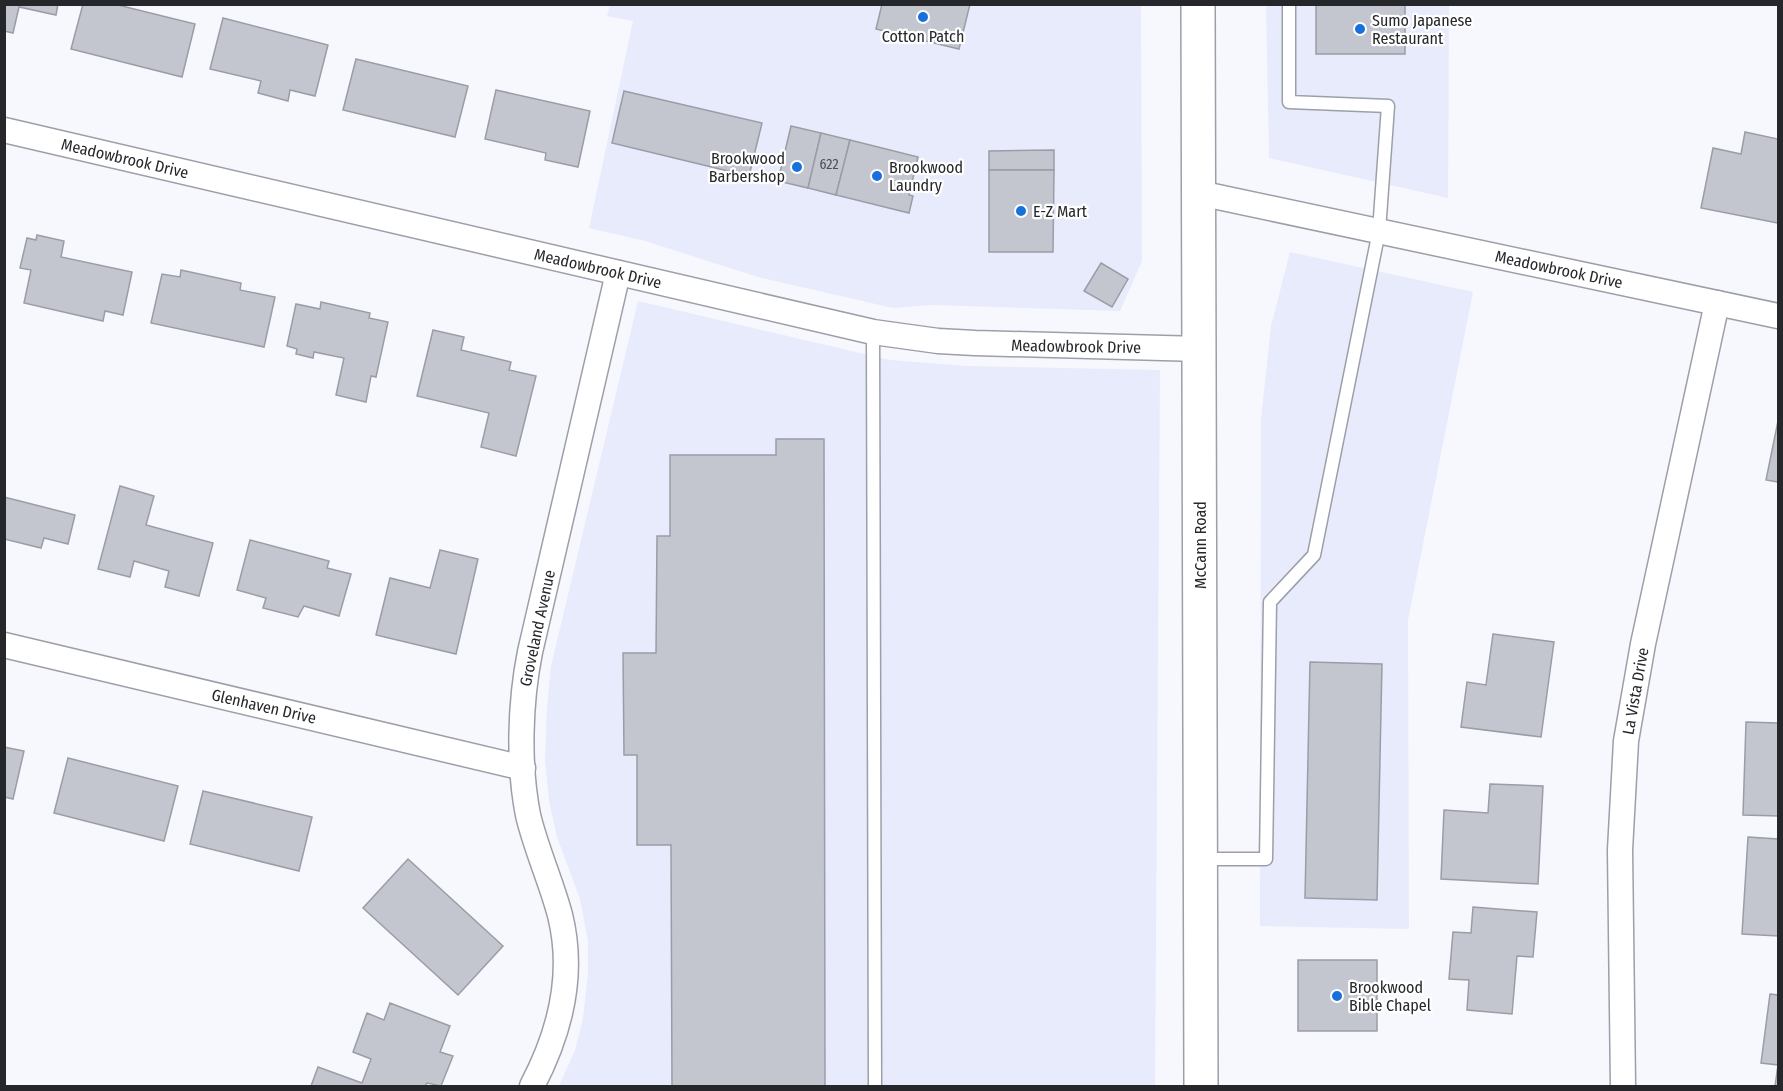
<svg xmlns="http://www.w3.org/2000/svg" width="1783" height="1091" font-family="'Fira Sans Condensed',sans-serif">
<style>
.built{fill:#e7ebfc}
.building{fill:#c4c6cf;stroke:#9b9da6;stroke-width:1.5}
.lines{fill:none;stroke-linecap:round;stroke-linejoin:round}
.service-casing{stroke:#9d9fa8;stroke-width:15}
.minor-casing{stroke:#9d9fa8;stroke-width:27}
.primary-casing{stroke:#9d9fa8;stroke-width:36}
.service{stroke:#fff;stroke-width:12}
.minor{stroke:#fff;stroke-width:24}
.primary{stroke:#fff;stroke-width:33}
.poi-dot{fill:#1871db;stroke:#fff;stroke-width:2}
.labels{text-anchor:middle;stroke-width:4.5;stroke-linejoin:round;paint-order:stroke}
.number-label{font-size:14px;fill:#4e4f54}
.poi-label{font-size:16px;fill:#26272b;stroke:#fff;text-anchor:start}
.street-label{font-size:16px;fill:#26272b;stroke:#fff}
</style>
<rect width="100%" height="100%" fill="#f7f8fe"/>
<g class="built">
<path d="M610,5H1141L1142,261L1120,311L932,305L893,308L758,277L645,241L589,228L633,21L607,16Z"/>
<path d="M1266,5H1449L1448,198L1269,158Z"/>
<path d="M1290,252L1473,292L1408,620L1409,929L1260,926L1261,419L1271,326Z"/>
<path d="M638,301L890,360L967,366L1160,370L1155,1086H559L575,1050L583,1018L588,974V941L580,899L557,837L549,801L545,761L547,707L551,666Z"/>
</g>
<g class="building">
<path d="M4,4H58L56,15L19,7L13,33L4,31Z"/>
<path d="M83,4H114L195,24L182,77L71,49Z"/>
<path d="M882,4H970L959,49L876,29Z"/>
<rect x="1316" y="4" width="89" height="50"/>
<path d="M223,18L328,45L315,96L290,90L288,101L258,93L261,81L210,69Z"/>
<path d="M356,59L468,86L455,137L343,110Z"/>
<path d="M496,90L590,111L578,167L545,160L546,153L485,139Z"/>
<path d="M624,91L762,123L749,176L612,143Z"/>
<path d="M791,126L821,133L808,188L778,181Z"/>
<path d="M1745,132L1778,139V223L1701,208L1713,148L1741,154Z"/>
<path d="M821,133L850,140L836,195L808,188Z"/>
<path d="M850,140L918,157L909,195L913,196L909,213L836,195Z"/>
<path d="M1054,150V170H989V151Z"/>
<path d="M989,170H1054L1053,252H989Z"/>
<path d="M37,235L64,241L61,257L132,272L123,315L105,311L103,321L24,303L31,270L20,268L27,238L36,240Z"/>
<path d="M1101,263L1128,279L1112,307L1084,291Z"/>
<path d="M181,270L241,283L240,290L275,297L264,347L151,323L162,274L180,277Z"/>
<path d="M321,302L370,313L369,318L388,322L376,377L371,376L366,402L336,395L344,358L314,352L313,358L296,354L297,349L287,346L296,304L320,309Z"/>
<path d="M433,330L464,337L461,350L511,362L509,370L536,376L516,456L481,447L489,413L417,396Z"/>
<path d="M1778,421V482L1766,480Z"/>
<path d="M776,439H824L825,1086H672L671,845H637V755H624L623,653H656L657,536H670V455H776Z"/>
<path d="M120,486L154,496L146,525L213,543L199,596L165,587L169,571L134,561L130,577L98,569Z"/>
<path d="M4,497L75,515L68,544L44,538L41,548L4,539Z"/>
<path d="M250,540L329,561L327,568L351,574L339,616L304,606L298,617L263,608L266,598L237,590Z"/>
<path d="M440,550L478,559L456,654L376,635L390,578L430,588Z"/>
<path d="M1493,634L1554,642L1541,737L1461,727L1467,682L1486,685Z"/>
<path d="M1310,662L1382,664L1377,900L1305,898Z"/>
<path d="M1746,722L1778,723V816L1743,815Z"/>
<path d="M4,747L24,751L13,799L4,797Z"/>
<path d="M68,758L178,786L164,841L54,813Z"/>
<path d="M1490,784L1543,786L1538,884L1441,879L1444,810L1488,813Z"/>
<path d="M203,791L312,817L299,871L190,844Z"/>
<path d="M1748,837L1778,839V936L1742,934Z"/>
<path d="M408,859L503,946L458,995L363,908Z"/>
<path d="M1473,907L1537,912L1533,957L1517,956L1512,1014L1467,1010L1469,980L1449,979L1453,932L1471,933Z"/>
<rect x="1298" y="960" width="79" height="71"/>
<path d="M1770,994L1778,995V1086H1775L1778,1065L1761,1063Z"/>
<path d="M390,1003L450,1026L440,1052L453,1056L441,1086L427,1083L425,1086H311L318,1067L362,1083L371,1059L353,1052L367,1013L384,1020Z"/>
</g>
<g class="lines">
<defs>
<g id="service">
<path d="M873,332L875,1086"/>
<path d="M1201,859H1266L1270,602L1314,555L1379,231L1388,106L1289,102V4"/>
</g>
<g id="minor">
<path d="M4,130L873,332L938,341L975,343L1200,349"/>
<path d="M1199,193L1778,316"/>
<path d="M4,645L523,768"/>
<path d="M532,1086C560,1033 575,975 560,915C551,881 536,849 528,815C518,764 520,702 530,652L618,273"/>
<path d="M1623,1086L1620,850L1626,741L1643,644L1717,303"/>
</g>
<path id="primary" d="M1198,4L1201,1086"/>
</defs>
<use href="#service" class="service-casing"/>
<use href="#minor" class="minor-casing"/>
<use href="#primary" class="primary-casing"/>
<use href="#service" class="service"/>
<use href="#minor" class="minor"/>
<use href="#primary" class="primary"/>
</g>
<g class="poi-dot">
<circle cx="923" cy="17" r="6"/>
<circle cx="1360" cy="29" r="6"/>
<circle cx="797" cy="167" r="6"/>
<circle cx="877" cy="176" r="6"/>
<circle cx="1021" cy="211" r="6"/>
<circle cx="1337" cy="996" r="6"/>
</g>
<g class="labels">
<g class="number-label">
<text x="829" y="169">622</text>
</g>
<g class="poi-label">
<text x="1372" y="26">Sumo Japanese<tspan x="1372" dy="18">Restaurant</tspan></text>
<text x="923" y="42" text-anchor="middle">Cotton Patch</text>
<text x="785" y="164" text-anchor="end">Brookwood<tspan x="785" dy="18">Barbershop</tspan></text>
<text x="889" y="173">Brookwood<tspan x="889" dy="18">Laundry</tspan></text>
<text x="1033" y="217">E-Z Mart</text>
<text x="1349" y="993">Brookwood<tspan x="1349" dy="18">Bible Chapel</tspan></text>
</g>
<g class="street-label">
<text transform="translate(125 158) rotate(13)" y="6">Meadowbrook Drive</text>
<text transform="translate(598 268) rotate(13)" y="6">Meadowbrook Drive</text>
<text transform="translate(1559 269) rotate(12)" y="6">Meadowbrook Drive</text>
<text transform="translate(1076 346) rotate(1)" y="6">Meadowbrook Drive</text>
<text transform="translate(1200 545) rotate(-90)" y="6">McCann Road</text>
<text transform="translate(537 628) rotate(-78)" y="6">Groveland Avenue</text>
<text transform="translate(1635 691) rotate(-80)" y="6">La Vista Drive</text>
<text transform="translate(264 706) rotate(13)" y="6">Glenhaven Drive</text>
</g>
</g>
<rect width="1783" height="1091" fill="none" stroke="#26272b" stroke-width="12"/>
</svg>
